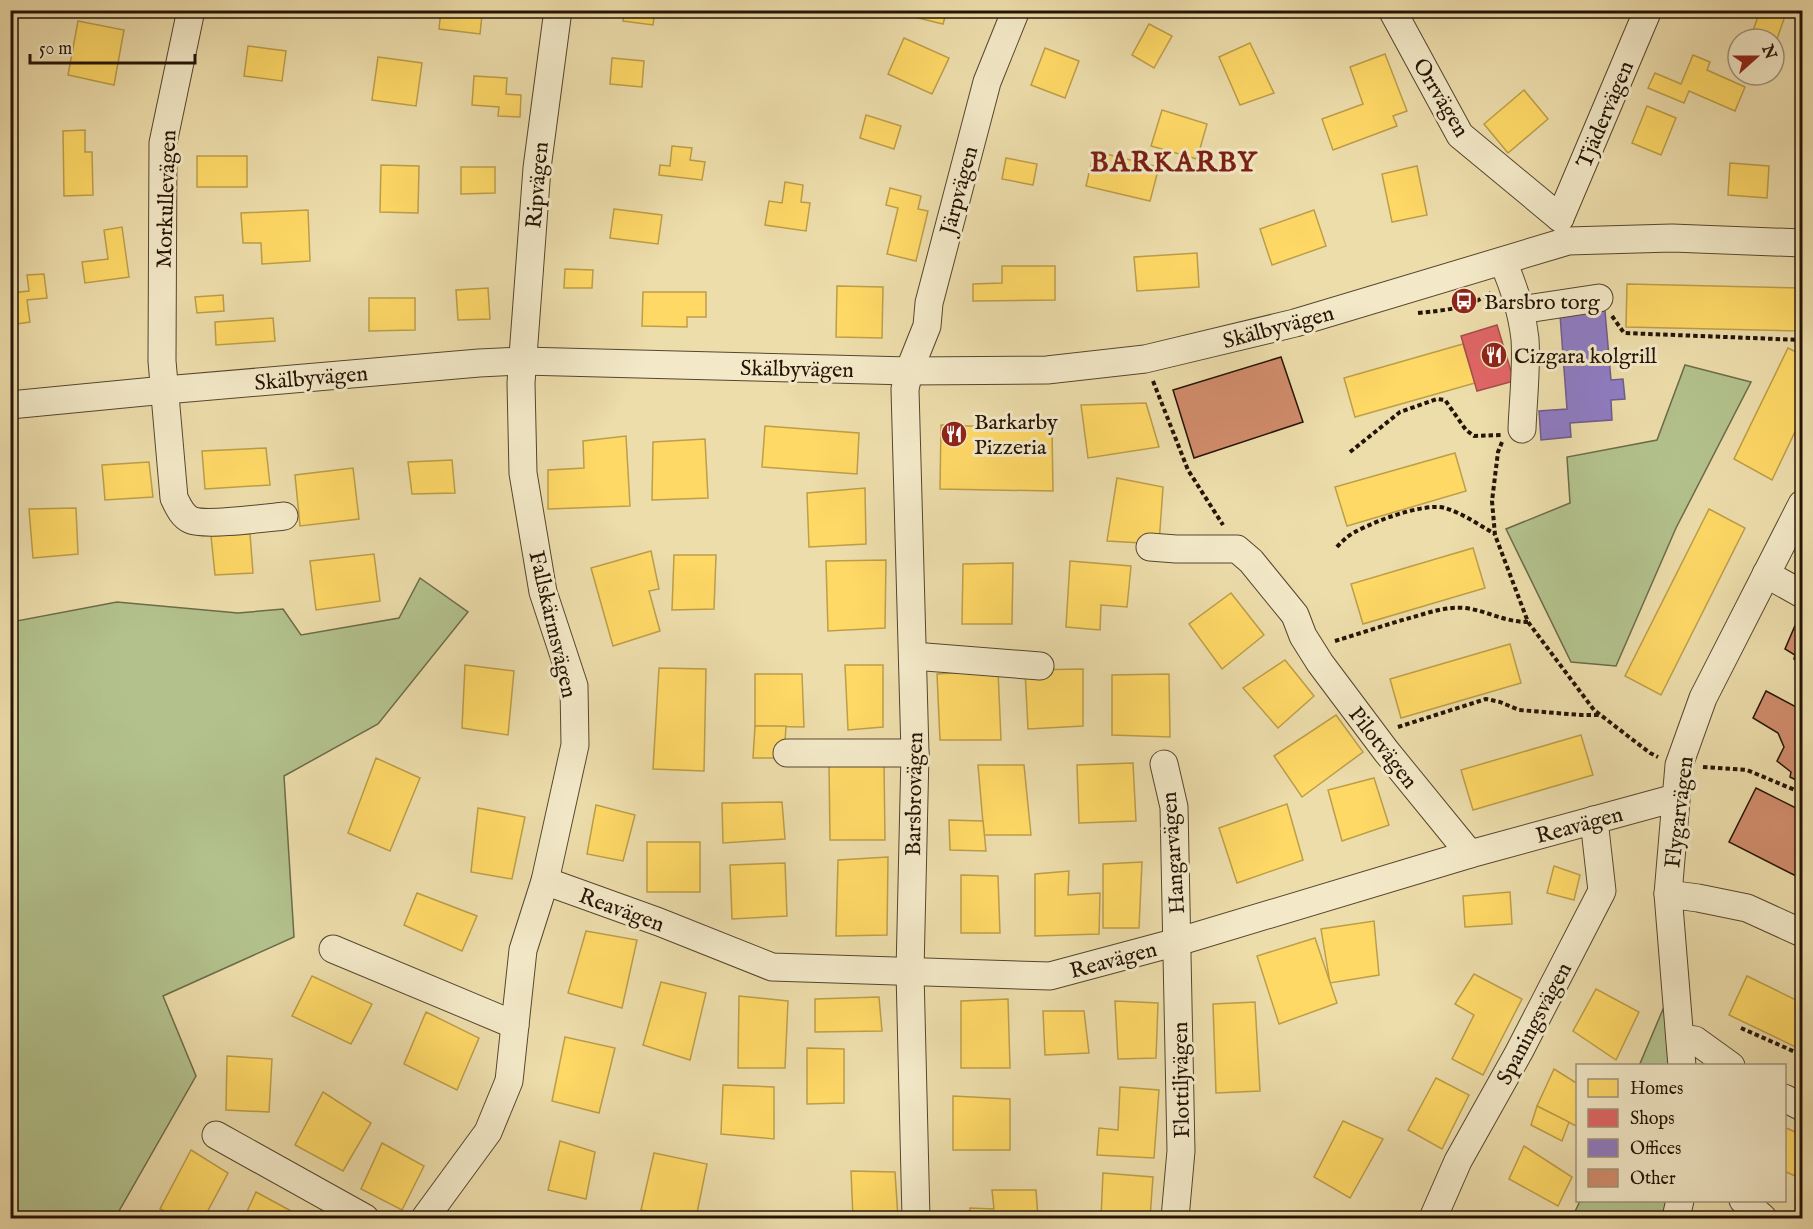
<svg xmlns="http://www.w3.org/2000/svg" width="1813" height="1229" font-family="'IM FELL English',serif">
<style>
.green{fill:#b3c28d;stroke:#6c6b49;stroke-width:1.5}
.homes{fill:#ffd966;stroke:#bd9e49;stroke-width:1.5}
.shops{fill:#e06666;stroke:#a84d49;stroke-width:1.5}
.offices{fill:#8e7cc3;stroke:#6e5d8a;stroke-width:1.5}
.building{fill:#d18c6c;stroke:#241405;stroke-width:1.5}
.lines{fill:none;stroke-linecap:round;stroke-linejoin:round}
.minor-casing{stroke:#56462e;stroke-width:29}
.path{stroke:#241405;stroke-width:4;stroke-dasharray:4.5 3;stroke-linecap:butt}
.minor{stroke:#f3e9c8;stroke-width:27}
.labels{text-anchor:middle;stroke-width:6;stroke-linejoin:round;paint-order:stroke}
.street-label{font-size:22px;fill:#241405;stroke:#f3e9c8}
.poi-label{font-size:22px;fill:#241405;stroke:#f3e9c8;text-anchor:start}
.district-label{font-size:28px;font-weight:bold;letter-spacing:1.5px;fill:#7a1f14;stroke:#f3e9c8}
</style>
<rect width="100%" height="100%" fill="#edddab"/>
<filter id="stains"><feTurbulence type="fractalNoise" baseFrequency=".00333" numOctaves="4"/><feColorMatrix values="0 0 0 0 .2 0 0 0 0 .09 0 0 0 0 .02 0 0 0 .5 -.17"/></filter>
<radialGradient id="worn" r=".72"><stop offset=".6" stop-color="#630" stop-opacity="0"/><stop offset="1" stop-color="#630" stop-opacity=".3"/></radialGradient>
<g class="green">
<path d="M1685,365L1751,382L1676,528L1616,666L1571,662L1506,529L1570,503L1567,457L1657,440Z"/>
<path d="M420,578L468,612L378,724L284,776L294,937L163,996L196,1076L115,1218H11V622L117,602L238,613L283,609L301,635L399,618Z"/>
<path d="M1666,1002L1670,1065L1639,1066Z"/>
<path d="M1580,1201H1668L1666,1218H1572Z"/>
</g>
<g class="homes">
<path d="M441,10H473L472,14L482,15L480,34L439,29Z"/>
<path d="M624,10H655L653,25L623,21Z"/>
<path d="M920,10H947L943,24L918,18Z"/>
<path d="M1760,10H1780L1786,13L1776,42L1774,41V39H1768L1752,34Z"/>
<path d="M78,21L124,30L114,85L68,75Z"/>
<path d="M1149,24L1172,36L1154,68L1132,55Z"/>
<path d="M904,38L949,58L932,94L888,74Z"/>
<path d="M1250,43L1274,93L1240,105L1219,57Z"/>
<path d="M248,46L286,51L282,81L244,76Z"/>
<path d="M1045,48L1079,61L1065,98L1031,85Z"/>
<path d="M1385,54L1407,111L1393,116L1397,126L1333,150L1322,119L1363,104L1350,67Z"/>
<path d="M1693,55L1710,62L1707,70L1745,87L1735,111L1689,91L1684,103L1648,88L1655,73L1681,84Z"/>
<path d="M378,57L422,63L416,106L372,100Z"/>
<path d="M612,58L644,61L642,87L610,84Z"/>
<path d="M474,76L507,78L506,94L521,95L520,117L498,116L499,107L472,105Z"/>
<path d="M1524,90L1548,119L1508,153L1484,124Z"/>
<path d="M1647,106L1676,118L1661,155L1632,143Z"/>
<path d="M1162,110L1207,124L1197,159L1151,146Z"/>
<path d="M866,115L901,126L894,149L860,138Z"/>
<path d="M85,130V152H92L93,195L64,196L63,131Z"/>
<path d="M672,146L692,148L690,160L705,162L702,180L659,175L660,165L670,166Z"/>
<path d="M1094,151L1159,167L1150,201L1086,186Z"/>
<rect x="197" y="156" width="50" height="31"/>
<path d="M1006,158L1037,164L1033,185L1002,179Z"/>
<path d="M1730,163L1769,166L1767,198L1728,195Z"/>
<path d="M381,165L419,166L418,213L380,212Z"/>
<path d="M1417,166L1427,215L1392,222L1382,174Z"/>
<path d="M461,167H495V193L461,194Z"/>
<path d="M785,182L803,185L801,202L810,203L806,231L765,225L769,201L782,203Z"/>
<path d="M890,188L921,196L918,209L928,211L916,261L887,254L898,208L886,205Z"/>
<path d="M614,209L662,215L658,244L610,238Z"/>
<path d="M308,210L310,261L262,264L261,243H243L241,213Z"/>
<path d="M1314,210L1326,246L1272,265L1260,229Z"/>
<path d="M122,227L129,277L85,283L82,262L108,259L104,230Z"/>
<path d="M1197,253L1199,287L1137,291L1134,257Z"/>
<path d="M1002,266H1055V300L973,301V284L1002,283Z"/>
<path d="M565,269L593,270L592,288H564Z"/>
<path d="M44,274L47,298L27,300L30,322L10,325V293L29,291L27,275Z"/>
<path d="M1627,284L1802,288V331L1626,327Z"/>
<path d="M837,286L883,287L882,338L836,337Z"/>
<path d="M488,288L490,319L458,320L456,290Z"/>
<path d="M643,292H706V317H687V327L642,326Z"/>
<path d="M223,295L224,311L197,313L195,297Z"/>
<path d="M369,298H415V330L369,331Z"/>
<path d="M273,318L275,341L216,345L215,322Z"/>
<path d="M1463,344L1475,383L1355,417L1344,378Z"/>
<path d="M1788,348L1802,355V417L1772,480L1734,459Z"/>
<path d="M1146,403L1159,447L1088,458L1081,405Z"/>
<path d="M941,425L1052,429L1053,491L940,489Z"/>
<path d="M765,426L859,433L857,474L762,467Z"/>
<path d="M626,436L630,506L548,509V470L584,468L583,441Z"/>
<path d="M705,439L708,498L652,500L653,442Z"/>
<path d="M266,448L270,485L205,489L202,451Z"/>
<path d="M1455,453L1466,491L1347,526L1335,487Z"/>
<path d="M452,460L455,493L412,494L408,462Z"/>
<path d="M149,462L153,497L105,500L102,465Z"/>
<path d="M353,468L359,519L300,526L295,475Z"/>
<path d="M1117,478L1163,487L1159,544L1107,541Z"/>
<path d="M865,488L866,544L809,547L807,493Z"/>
<path d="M76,508L78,554L33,558L29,509Z"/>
<path d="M1709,509L1745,528L1661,695L1625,676Z"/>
<path d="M10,532L18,597L10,598Z"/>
<path d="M250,534L253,573L215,575L211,536Z"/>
<path d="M1473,548L1485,588L1363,624L1351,584Z"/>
<path d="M651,551L659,589L649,591L660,631L613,646L591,568Z"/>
<path d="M374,554L380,601L316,610L310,561Z"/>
<path d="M674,555H716L714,609L672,610Z"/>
<path d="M886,560L885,628L828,631L826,561Z"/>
<path d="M1070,561L1131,566L1127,607L1101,605L1100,630L1066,627Z"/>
<path d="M1013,563L1012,624H962L963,564Z"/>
<path d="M1231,593L1264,635L1222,669L1189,624Z"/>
<path d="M1510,644L1521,683L1401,718L1390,679Z"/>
<path d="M1285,660L1314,696L1278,728L1243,688Z"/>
<path d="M465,665L514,671L508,735L462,728Z"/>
<path d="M845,665H883V727L848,730Z"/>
<path d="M659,668L706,669L704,771L653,769Z"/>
<path d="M1083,669V726L1028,729L1025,670Z"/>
<path d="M998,670L1001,740H940L937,674Z"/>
<path d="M755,674H802L804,727L755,726Z"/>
<path d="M1169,674L1170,737L1112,735V675Z"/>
<path d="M1336,715L1363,752L1302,797L1274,756Z"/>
<path d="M755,726H786L784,758H753Z"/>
<path d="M1581,735L1593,775L1473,810L1461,770Z"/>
<path d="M376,758L420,778L390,851L348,833Z"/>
<path d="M829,763L884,764L885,840H830Z"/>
<path d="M1133,763L1136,821L1079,823L1077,765Z"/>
<path d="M978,765H1024L1031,835H984Z"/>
<path d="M1374,778L1389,825L1342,841L1328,790Z"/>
<path d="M782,802L785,839L723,843L722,803Z"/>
<path d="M1287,804L1303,860L1237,883L1219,828Z"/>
<path d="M596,805L635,815L623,861L587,854Z"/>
<path d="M478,808L525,817L512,879L471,872Z"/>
<path d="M949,820L983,821L986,851L950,850Z"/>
<rect x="647" y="842" width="53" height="50"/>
<path d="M888,857L887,935L836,936L838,860Z"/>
<path d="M1142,862L1139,928H1103V864Z"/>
<path d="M785,863L787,916L732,919L730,865Z"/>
<path d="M1554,866L1580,875L1574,900L1547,893Z"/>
<path d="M1069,871L1068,895L1100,893L1099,934L1035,936V874Z"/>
<path d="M961,875L998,876L1000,933H961Z"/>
<path d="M1510,892L1512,924L1465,927L1463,896Z"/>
<path d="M417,893L477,916L462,951L404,925Z"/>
<path d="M1374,921L1379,975L1330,983L1321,929Z"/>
<path d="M586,931L637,940L622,1008L568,993Z"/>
<path d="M1315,938L1337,1003L1279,1024L1257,956Z"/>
<path d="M1474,974L1522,999L1483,1075L1452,1059L1474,1015L1455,1004Z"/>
<path d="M312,976L372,1004L351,1044L292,1016Z"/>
<path d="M1747,976L1802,1003V1050L1729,1015Z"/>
<path d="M661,982L706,993L690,1060L643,1045Z"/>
<path d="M1596,989L1639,1012L1616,1060L1573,1031Z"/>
<path d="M739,996L788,1001L785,1068H738Z"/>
<path d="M879,997L882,1031L815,1032V999Z"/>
<path d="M1008,999L1010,1068H961V1001Z"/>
<path d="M1115,1001L1158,1003L1156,1058L1118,1059Z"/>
<path d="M1255,1002L1260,1091L1216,1093L1213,1004Z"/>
<path d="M1043,1011H1084L1089,1053L1045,1055Z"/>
<path d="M426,1012L479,1038L457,1090L404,1064Z"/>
<path d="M565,1037L615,1048L599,1113L552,1101Z"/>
<path d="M807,1048L844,1049V1103L807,1104Z"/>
<path d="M227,1056L272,1059L269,1112L226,1110Z"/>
<path d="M1554,1069L1578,1084V1127L1537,1106Z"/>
<path d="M1436,1078L1469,1095L1442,1149L1408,1130Z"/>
<path d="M723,1085L774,1087V1139L721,1134Z"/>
<path d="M1120,1087L1159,1090L1154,1158L1097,1155L1099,1128L1118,1130Z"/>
<path d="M323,1092L371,1123L343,1171L295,1145Z"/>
<path d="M953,1096L1010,1099V1150H953Z"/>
<path d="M1537,1106L1569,1122L1562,1141L1531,1125Z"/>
<path d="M1343,1121L1383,1139L1350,1198L1314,1177Z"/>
<path d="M1784,1127L1802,1135V1179L1784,1171Z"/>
<path d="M560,1141L595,1152L586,1199L548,1190Z"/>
<path d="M382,1143L424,1166L402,1210L361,1189Z"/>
<path d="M1524,1146L1572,1177L1558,1206L1509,1179Z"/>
<path d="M191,1150L228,1173L204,1218H181L160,1209Z"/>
<path d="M654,1153L707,1164L696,1218H682L641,1210Z"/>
<path d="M851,1171L895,1172L898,1218H853Z"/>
<path d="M1103,1173L1153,1177L1150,1218H1101Z"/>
<path d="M992,1190H1036L1038,1218H970V1208L994,1209Z"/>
<path d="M256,1192L304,1218H244Z"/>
<path d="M1219,1213L1259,1216V1218H1219Z"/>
</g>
<path class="shops" d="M1497,325L1514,381L1477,391L1461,336Z"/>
<path class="offices" d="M1605,311L1611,380L1623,379L1625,399L1611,400L1612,420L1570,423L1571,437L1541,440L1539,411L1567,409L1560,315Z"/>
<g class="building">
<path d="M1281,357L1303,422L1194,458L1173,390Z"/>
<path d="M1797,621L1802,623V665L1794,659L1795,655L1785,649Z"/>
<path d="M1766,691L1802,710L1796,725L1802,737V783L1790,777L1791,772L1777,761L1784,747L1778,733L1753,718Z"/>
<path d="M1756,788L1802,811V879L1729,842Z"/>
</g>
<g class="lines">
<defs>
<g id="minor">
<path d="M191,10L163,143L162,361L174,498C178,506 182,516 191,520C205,526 265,518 284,516"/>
<path d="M1392,10L1460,135L1560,218"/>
<path d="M1560,218L1648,10"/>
<path d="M1503,262C1514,287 1522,312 1525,339C1527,367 1523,401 1522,429"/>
<path d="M1520,310L1599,298"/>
<path d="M10,405L165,390L479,363L523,361L909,371L1047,370L1145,359L1295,323L1568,241L1672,238L1802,243"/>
<path d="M1150,547L1176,549H1237L1251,561L1295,615L1303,636L1320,663L1386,751L1470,854"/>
<path d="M1766,574L1802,594"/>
<path d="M913,656L1040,666"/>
<path d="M787,753H915"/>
<path d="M1164,764L1174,807L1181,1151L1175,1218"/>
<path d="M545,881L659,922L772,967L1050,976L1177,942L1470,854L1675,798"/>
<path d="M1668,894L1698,898L1747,908L1802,933"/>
<path d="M333,949L515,1025"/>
<path d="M1680,1038L1695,1040L1731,1066"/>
<path d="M1682,1066L1668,894L1679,765L1703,698L1802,504"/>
<path d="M1784,1098L1802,1107"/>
<path d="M216,1135L365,1218"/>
<path d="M1743,1200L1763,1218"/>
<path d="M425,1218L488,1132L509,1081L523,950L545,881L575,745L574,686L543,592L523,473L521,383L537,168L558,10"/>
<path d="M916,1218L910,972L915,753L905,389L909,371L927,326L929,303L987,82L1016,10"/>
<path d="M1433,1218L1458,1161L1519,1052L1602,891L1594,820"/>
<path d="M1676,1218L1680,1200"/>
</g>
</defs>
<use href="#minor" class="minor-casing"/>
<g class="path">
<path d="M1418,313C1446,310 1466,309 1491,293"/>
<path d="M1612,316L1624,333L1802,340"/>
<path d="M1153,381L1188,470L1223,525"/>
<path d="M1502,442L1498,452L1492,501L1495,535L1528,622L1594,710L1650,753L1658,757"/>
<path d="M1350,452L1400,412L1437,399L1445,400L1466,430L1474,436L1502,435"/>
<path d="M1337,547C1340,543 1344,540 1347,537C1365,524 1423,502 1445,508C1462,513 1479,525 1495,534"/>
<path d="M1335,641C1358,634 1382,626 1406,619C1425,614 1445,606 1465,608C1488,611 1504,622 1528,622"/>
<path d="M1398,727L1486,699L1500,702L1519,710L1581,715H1600"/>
<path d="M1703,767L1747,770L1802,793"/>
<path d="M1741,1028L1802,1055"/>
</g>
<use href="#minor" class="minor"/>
</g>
<defs>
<symbol id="bus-disc" viewBox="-11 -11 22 22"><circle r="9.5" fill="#8f2418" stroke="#f3e9c8"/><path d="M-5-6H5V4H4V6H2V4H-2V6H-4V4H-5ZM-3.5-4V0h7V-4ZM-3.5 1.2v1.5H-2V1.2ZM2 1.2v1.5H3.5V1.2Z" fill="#fff"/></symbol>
<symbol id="restaurant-disc" viewBox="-11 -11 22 22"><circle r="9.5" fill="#8f2418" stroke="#f3e9c8"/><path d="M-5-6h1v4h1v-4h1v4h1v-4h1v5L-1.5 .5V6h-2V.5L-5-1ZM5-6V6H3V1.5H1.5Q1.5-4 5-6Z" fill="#fff"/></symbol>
</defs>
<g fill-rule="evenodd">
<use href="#bus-disc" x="1449" y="286" width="30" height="30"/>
<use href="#restaurant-disc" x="1479" y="340" width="30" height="30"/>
<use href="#restaurant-disc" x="939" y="419" width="30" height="30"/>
</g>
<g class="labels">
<g class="street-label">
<text transform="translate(1442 97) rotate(59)" y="8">Orrvägen</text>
<text transform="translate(1604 114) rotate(-67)" y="8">Tjädervägen</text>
<text transform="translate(536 185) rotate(-85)" y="8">Ripvägen</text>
<text transform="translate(958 190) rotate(-75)" y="8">Järpvägen</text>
<text transform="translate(165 199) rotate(-88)" y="8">Morkullevägen</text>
<text transform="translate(1278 326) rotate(-15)" y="8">Skälbyvägen</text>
<text transform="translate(797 368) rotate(1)" y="8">Skälbyvägen</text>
<text transform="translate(311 377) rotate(-5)" y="8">Skälbyvägen</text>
<text transform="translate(554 624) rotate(77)" y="8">Fallskärmsvägen</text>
<text transform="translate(1384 747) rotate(52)" y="8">Pilotvägen</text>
<text transform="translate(913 794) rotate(-89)" y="8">Barsbrovägen</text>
<text transform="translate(1678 812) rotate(-83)" y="8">Flygarvägen</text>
<text transform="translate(1579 824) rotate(-15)" y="8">Reavägen</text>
<text transform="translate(1172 853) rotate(-94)" y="8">Hangarvägen</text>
<text transform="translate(622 909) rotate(20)" y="8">Reavägen</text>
<text transform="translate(1113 959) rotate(-15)" y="8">Reavägen</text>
<text transform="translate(1533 1023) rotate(-62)" y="8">Spaningsvägen</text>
<text transform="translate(1180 1080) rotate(-91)" y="8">Flottiljvägen</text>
</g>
<g class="poi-label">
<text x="1484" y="309">Barsbro torg</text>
<text x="1514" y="363">Cizgara kolgrill</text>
<text x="974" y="429">Barkarby<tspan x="974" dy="25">Pizzeria</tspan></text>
</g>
<g class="district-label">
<text x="1174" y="171">BARKARBY</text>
</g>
</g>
<rect width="1813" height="1229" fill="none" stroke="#edddab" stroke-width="36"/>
<rect x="12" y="12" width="1789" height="1205" fill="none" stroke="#241405" stroke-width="3"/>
<rect x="18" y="18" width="1777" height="1193" fill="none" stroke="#241405" stroke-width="1.5"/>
<rect x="1576" y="1064" width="210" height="138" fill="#f3e9c8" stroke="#a0947a" stroke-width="1.5"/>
<rect x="1588" y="1079" width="30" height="18" fill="#ffd966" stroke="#a0947a" stroke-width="1.5"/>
<text x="1630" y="1094" font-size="18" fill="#241405">Homes</text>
<rect x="1588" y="1109" width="30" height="18" fill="#e06666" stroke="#a0947a" stroke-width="1.5"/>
<text x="1630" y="1124" font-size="18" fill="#241405">Shops</text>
<rect x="1588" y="1139" width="30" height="18" fill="#8e7cc3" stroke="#a0947a" stroke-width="1.5"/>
<text x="1630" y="1154" font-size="18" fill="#241405">Offices</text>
<rect x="1588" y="1169" width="30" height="18" fill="#d18c6c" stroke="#a0947a" stroke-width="1.5"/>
<text x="1630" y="1184" font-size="18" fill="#241405">Other</text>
<g transform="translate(1756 57) rotate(69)"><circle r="28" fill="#f3e9c8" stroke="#a0947a" stroke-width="1.5"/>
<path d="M0-4.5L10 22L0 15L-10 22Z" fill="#8f2418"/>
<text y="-9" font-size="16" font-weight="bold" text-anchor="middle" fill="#241405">N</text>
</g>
<path d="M30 54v9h165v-9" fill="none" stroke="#241405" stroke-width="3"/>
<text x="39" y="54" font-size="18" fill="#241405" stroke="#f3e9c8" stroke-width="4.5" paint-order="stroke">50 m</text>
<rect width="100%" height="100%" filter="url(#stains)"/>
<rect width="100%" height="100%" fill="url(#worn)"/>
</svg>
